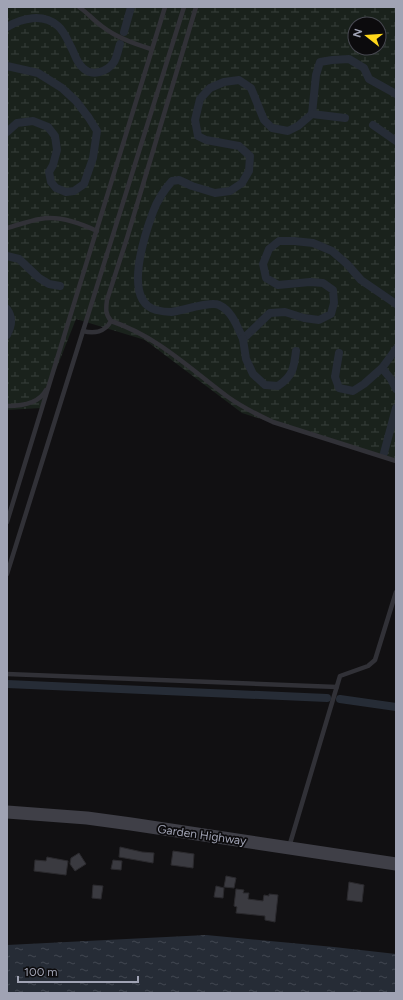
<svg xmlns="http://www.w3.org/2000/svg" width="403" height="1000" font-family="Figtree,sans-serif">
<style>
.wetland{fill:url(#wetland-marsh);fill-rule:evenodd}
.water{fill:url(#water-ripples)}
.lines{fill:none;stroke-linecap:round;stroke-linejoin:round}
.canal{stroke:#262c36;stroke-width:8}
.building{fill:#3a3a40;stroke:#2b2a2e}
.service{stroke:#313137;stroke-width:4.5}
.secondary{stroke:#3f3f47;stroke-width:13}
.labels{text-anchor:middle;stroke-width:3.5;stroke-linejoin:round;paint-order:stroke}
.street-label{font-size:12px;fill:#a0a3b4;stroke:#0c0b0d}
</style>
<defs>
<pattern id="wetland-marsh" width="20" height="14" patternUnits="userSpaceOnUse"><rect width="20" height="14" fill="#1a221c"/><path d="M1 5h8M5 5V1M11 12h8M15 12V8" fill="none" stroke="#383f3b"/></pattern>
<pattern id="water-ripples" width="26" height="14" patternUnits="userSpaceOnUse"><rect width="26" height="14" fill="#262c36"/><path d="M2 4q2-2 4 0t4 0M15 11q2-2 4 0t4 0" fill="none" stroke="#424751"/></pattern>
</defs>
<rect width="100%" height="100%" fill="#111012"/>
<path class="wetland" d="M7,7H396V462L242,413L145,340L76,319L41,408L7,410ZM355,24H379V48H355Z"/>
<path class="water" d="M206,935L334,947L396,954V993H7V945Z"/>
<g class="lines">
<g class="canal">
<path d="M7,27C22,18 43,13 58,26C64,31 68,41 71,47C75,54 76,62 83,68C92,77 107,72 114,62C117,57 118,50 120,44"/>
<path d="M124,32L131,7"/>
<path d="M7,66L38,73L62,88L76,101L89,118L97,131L93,158L84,184L74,191L66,192L56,188L51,182L49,172L53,165L57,150L55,136L48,127L33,121L17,123L7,132"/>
<path d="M396,94L369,79L364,68L349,59L332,60L320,62L316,75L312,114L298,126L288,131L272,128L264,120L251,88L239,80L224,82L210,88L200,99L195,120L198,136L206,140L239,146L250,156L249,171L242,183L230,191L215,193L192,186L179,180L172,181C164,190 157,201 153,212C145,234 122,301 156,310C160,311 166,312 171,312C182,311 210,301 219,305C232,311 237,326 243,339L270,313L285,312L304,318L319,320L331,314L334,303L333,290L323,283L310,282L278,285L266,278L263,264L269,249L279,241H294L313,243L332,251L347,264L361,280L396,304"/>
<path d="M312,114L345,118"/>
<path d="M373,125L396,141"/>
<path d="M7,256L19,259L39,278L49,284L60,286"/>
<path d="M7,309C13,318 12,325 7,335"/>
<path d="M243,339L246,359L253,374L265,385L278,386C293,376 294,368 296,351"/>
<path d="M396,349L382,368L391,379L396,389"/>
<path d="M339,353L335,377L339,388L353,391L364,384L382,368"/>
<path d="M384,453L396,408"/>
<path d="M7,684L327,698"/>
<path d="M340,699L396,707"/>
</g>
</g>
<g class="building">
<path d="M120,847L142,852L154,853L153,863L119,857Z"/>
<path d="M173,851L194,854L193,868L171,865Z"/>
<path d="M79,853L86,864L75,871L70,864L71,858Z"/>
<path d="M47,857L68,861L66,875L34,871L35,860L46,861Z"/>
<path d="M113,860L122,861L121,870L111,869Z"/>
<path d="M226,876L236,878L234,888L224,887Z"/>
<path d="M349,882L364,885L362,902L347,900Z"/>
<path d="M93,885L103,886L101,899L92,898Z"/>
<path d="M216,886L224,888L223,898L214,897Z"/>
<path d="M236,889L244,890L243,893H249L248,899L263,901L264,895L269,896V894L278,895L275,922L265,920V916L236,913L237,907L234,906Z"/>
</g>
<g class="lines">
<g class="service">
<path d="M79,7C88,13 94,21 103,27C117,38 135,44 151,49"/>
<path d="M196,7L127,238L107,300C106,308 105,314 111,321C158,337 189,368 228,397C242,407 258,415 273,422L396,461"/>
<path d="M7,228C18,225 29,221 40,219C59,215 80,223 97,231"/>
<path d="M83,331L184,7"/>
<path d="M7,406C20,406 39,404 46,390"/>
<path d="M7,522L165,7"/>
<path d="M7,574L83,331C94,334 105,332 111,321"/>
<path d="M7,674L337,687"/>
<path d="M289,847L340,676L368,666L375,660L396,592"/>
</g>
<path class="secondary" d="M7,812L87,818L131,824L396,864"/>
</g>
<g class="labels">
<g class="street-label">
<text transform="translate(202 835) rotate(8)" y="4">Garden Highway</text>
</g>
</g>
<rect width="403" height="1000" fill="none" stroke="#a0a3b4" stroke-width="16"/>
<g transform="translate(367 36) rotate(287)"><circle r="19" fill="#0c0b0d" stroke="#474850"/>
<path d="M0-3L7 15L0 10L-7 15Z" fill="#ffd81b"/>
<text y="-6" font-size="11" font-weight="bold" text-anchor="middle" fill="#a0a3b4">N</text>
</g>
<path d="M18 976v6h120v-6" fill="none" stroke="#a0a3b4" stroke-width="2"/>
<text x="24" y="976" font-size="12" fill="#a0a3b4" stroke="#0c0b0d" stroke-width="3" paint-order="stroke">100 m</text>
</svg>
